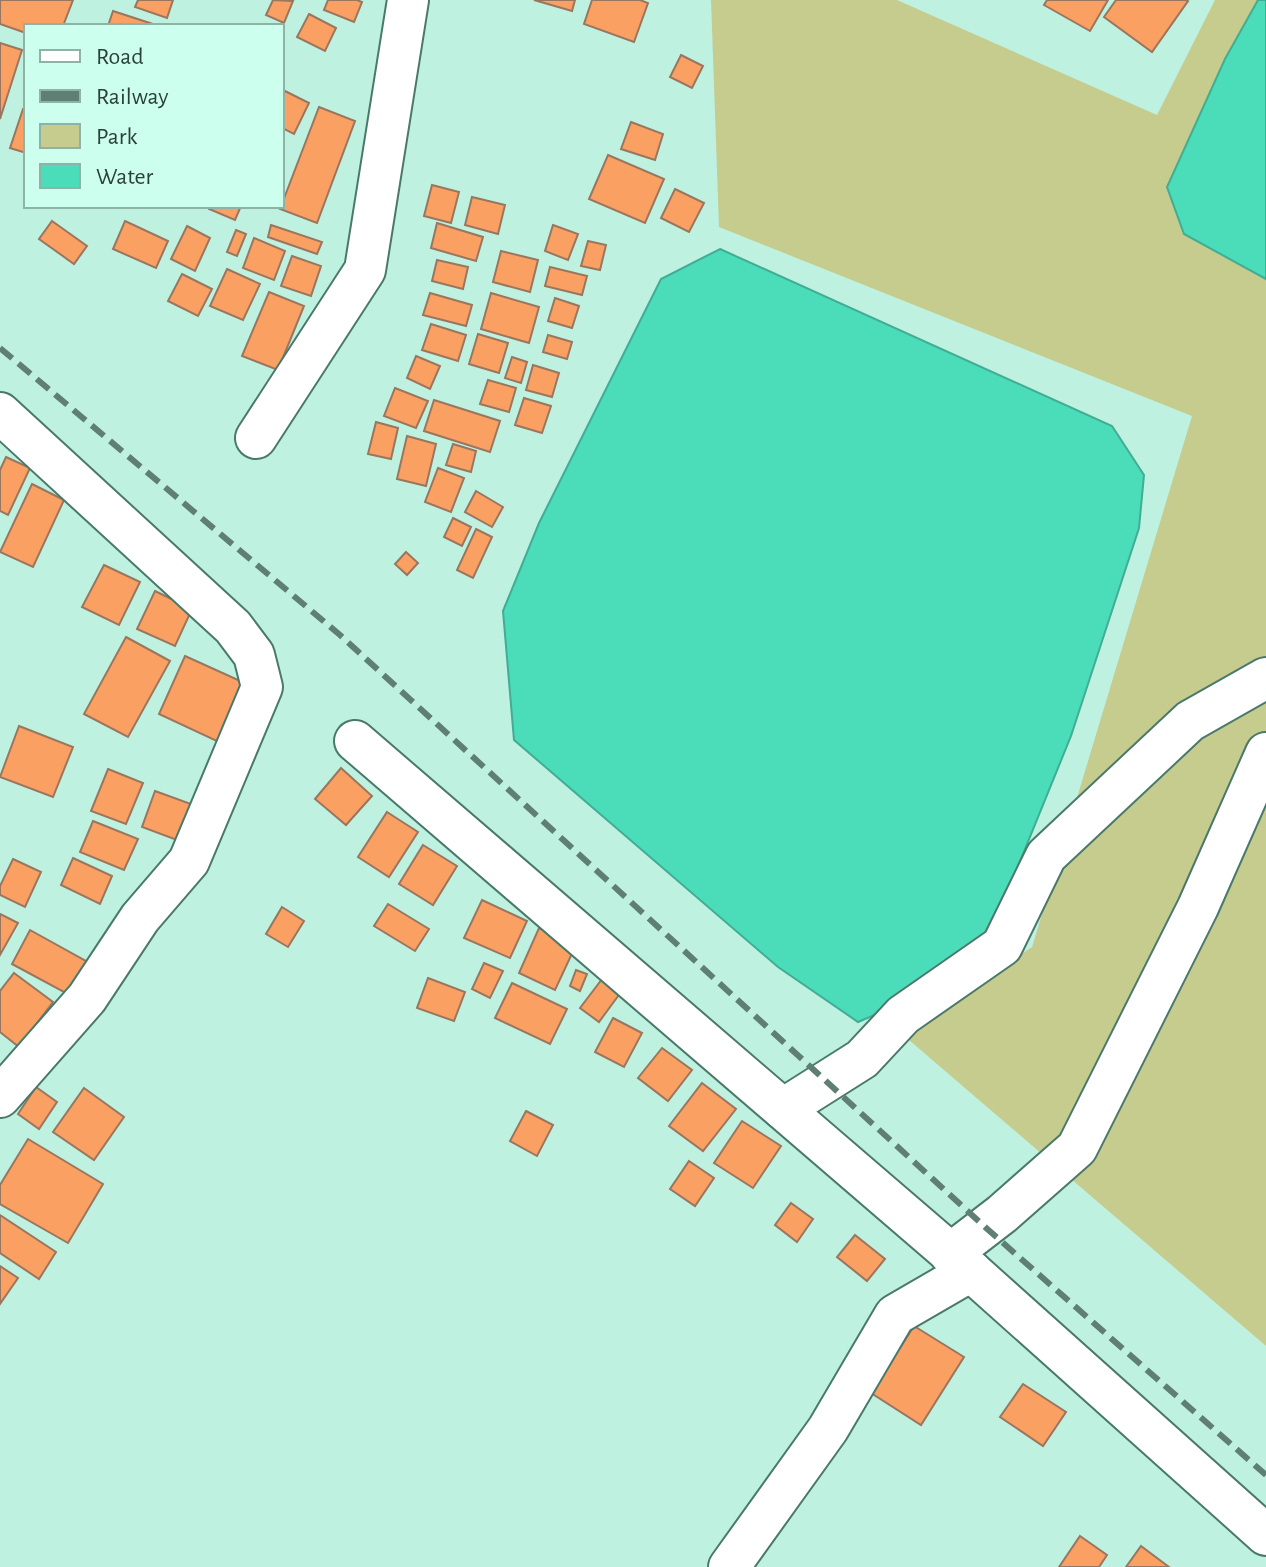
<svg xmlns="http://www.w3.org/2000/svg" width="1266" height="1567" font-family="'Alegreya Sans',sans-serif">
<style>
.green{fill:#c5cc8e}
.water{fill:#4bdcb9;stroke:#41ad93;stroke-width:2}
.building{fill:#fba063;stroke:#9a765f;stroke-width:2}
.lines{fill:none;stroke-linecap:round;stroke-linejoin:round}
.street-casing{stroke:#4a796b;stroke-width:44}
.street{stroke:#fff;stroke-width:40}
.rail{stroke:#5f7e74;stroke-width:6;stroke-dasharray:16 8;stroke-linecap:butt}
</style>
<rect width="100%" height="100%" fill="#bff1e1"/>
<path class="green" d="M711,0H897L1157,115L1215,0H1266V1346L902,1034L1032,947L1192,416L719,227Z"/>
<g class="water">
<path d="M1258,0H1266V279L1184,234L1167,187L1225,59Z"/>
<path d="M720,249L1112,426L1144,475L1139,528L1071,736L986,945L938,988L858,1022L778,967L514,740L503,611L539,523L661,279Z"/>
</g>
<g class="building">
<path d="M0,0H73L63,26H26V33L0,24Z"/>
<path d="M138,0H173L167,18L135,7Z"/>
<path d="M273,0L293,1L284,23L266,15Z"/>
<path d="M328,0H357L362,2L354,22L324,10Z"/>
<path d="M534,0H575L572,11Z"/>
<path d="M592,0H640L648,3L634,42L584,24Z"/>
<path d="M1047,0H1108L1090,31L1044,5Z"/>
<path d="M1116,0H1186L1188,1L1152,52L1104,17Z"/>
<path d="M113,11L159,26H108Z"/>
<path d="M309,14L336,28L325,51L297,37Z"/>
<path d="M0,43L22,50L0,119Z"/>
<path d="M681,55L703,66L692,88L670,77Z"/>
<path d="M285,91L309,103L294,134L282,128V97Z"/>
<path d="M319,107L355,121L317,223L280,209Z"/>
<path d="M23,109L26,110V153L10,148Z"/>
<path d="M631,122L663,134L655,160L621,149Z"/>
<path d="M608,155L664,179L645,223L589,199Z"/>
<path d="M432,185L459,192L451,223L424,216Z"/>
<path d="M675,189L704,203L689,232L661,218Z"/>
<path d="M472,197L505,205L498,234L465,225Z"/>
<path d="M210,206H241L235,220L209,209Z"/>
<path d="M52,221L87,246L74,264L39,239Z"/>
<path d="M125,221L168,241L156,268L113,249Z"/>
<path d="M437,223L483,237L476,261L431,248Z"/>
<path d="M271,225L322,242L317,254L268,237Z"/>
<path d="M553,225L578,234L568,260L545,251Z"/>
<path d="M187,226L210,238L195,271L171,259Z"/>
<path d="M236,230L246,234L237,256L227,252Z"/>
<path d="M254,238L285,251L274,280L243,268Z"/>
<path d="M588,241L606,245L600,270L581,266Z"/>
<path d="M501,251L538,260L530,292L493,282Z"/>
<path d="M292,256L321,266L311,296L281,286Z"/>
<path d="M437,260L468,267L463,289L432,281Z"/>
<path d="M550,267L587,276L582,295L545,286Z"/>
<path d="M227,269L260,284L243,320L210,306Z"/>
<path d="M182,274L212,289L198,316L168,301Z"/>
<path d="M269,292L304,306L278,370L242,356Z"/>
<path d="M430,293L472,305L466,326L423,315Z"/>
<path d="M491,293L539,307L529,343L481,329Z"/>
<path d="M555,298L579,306L572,328L548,321Z"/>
<path d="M431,324L466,335L458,361L422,350Z"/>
<path d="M478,334L508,343L499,373L469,364Z"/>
<path d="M548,335L572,342L567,359L543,352Z"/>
<path d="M416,356L440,366L430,389L407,378Z"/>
<path d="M512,357L527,362L521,383L505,378Z"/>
<path d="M533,365L559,373L552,397L526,390Z"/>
<path d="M488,380L516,388L509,412L480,404Z"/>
<path d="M395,388L428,401L416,428L384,416Z"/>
<path d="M524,398L551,406L542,433L515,425Z"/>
<path d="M434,400L500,421L490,452L424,431Z"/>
<path d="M376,422L398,428L391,459L368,454Z"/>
<path d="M407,436L436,444L426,486L397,479Z"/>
<path d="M453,444L476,451L471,472L446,465Z"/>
<path d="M6,457L30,468L8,515L0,511V470Z"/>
<path d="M438,468L464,478L451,512L425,502Z"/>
<path d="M32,484L64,500L33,567L0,552Z"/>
<path d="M476,491L503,507L492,527L465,512Z"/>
<path d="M453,518L471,527L462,546L444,537Z"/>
<path d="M476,529L492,537L473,578L457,570Z"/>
<path d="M406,552L418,563L407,575L395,564Z"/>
<path d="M104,565L140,582L119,625L82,607Z"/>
<path d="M155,591L192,609L175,646L137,629Z"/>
<path d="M126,637L170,661L128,737L84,714Z"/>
<path d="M185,656L247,684L221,743L159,714Z"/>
<path d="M19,726L73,747L53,797L0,777Z"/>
<path d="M341,768L372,796L346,825L315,799Z"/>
<path d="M108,769L143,783L126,824L91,811Z"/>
<path d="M155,791L191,804L177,840L142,827Z"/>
<path d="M387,812L418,832L389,877L358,857Z"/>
<path d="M93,821L138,839L124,870L80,852Z"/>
<path d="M423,845L457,866L433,905L399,884Z"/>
<path d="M73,858L112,876L100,904L61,885Z"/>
<path d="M13,859L41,872L25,907L0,895V886Z"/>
<path d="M482,900L527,921L510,958L464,938Z"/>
<path d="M388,904L429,929L415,951L374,926Z"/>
<path d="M282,907L304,921L288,947L266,934Z"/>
<path d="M0,914L18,923L0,955Z"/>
<path d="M539,928L576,945L555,990L519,973Z"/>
<path d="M30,930L93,965L75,998L12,964Z"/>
<path d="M484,963L503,971L490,998L472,989Z"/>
<path d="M576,970L587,974L580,991L570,986Z"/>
<path d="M14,973L53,1002L19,1047L0,1032V991Z"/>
<path d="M428,978L465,992L454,1021L417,1008Z"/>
<path d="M602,979L621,992L599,1022L580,1008Z"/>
<path d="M512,983L567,1009L550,1044L495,1018Z"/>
<path d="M613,1018L642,1033L624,1067L595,1052Z"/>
<path d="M662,1048L692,1070L668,1101L638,1078Z"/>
<path d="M702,1083L736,1109L703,1151L669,1126Z"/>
<path d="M36,1087L57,1102L39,1129L18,1114Z"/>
<path d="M84,1088L124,1117L94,1160L53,1132Z"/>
<path d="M526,1111L553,1125L537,1156L510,1141Z"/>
<path d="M742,1121L781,1146L753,1188L714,1163Z"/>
<path d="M28,1139L103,1184L68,1243L0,1204V1185Z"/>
<path d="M689,1161L714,1178L695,1206L670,1189Z"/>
<path d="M791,1203L813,1219L797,1242L775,1225Z"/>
<path d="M0,1215L56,1252L39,1279L0,1253Z"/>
<path d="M855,1235L885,1259L867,1281L837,1257Z"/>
<path d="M0,1266L18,1278L0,1304Z"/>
<path d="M914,1326L964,1357L921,1425L871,1393Z"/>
<path d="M1023,1384L1066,1412L1043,1446L1000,1417Z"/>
<path d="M1080,1536L1107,1555L1099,1567H1059Z"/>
<path d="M1141,1546L1169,1567H1126Z"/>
</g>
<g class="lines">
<defs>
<g id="street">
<path d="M0,413L233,627L254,655L262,687L189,861L140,918L87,998L0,1097"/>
<path d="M256,438L365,270L408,0"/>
<path d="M355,741L971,1271L1266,1535"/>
<path d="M783,1109L862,1059L903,1015L1002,946L1046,856L1190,721L1266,678"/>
<path d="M950,1254L1002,1214L1077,1148L1198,907L1266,753"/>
<path d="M729,1567L828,1429L895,1315L971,1271"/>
</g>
</defs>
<use href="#street" class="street-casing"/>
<use href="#street" class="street"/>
<path class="rail" d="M0,348L340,635L985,1227L1266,1475"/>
</g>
<rect x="24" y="24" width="260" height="184" fill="#ccffee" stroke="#8cb3a6" stroke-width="2"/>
<rect x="40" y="50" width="40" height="12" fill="#ffffff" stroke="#8cb3a6" stroke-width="2"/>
<text x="96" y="64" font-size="24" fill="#2b4039">Road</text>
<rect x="40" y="90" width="40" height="12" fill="#5f7e74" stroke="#8cb3a6" stroke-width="2"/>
<text x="96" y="104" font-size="24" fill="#2b4039">Railway</text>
<rect x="40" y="124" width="40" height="24" fill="#c5cc8e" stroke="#8cb3a6" stroke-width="2"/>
<text x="96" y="144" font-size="24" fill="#2b4039">Park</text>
<rect x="40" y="164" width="40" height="24" fill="#4bdcb9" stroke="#8cb3a6" stroke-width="2"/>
<text x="96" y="184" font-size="24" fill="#2b4039">Water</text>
</svg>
